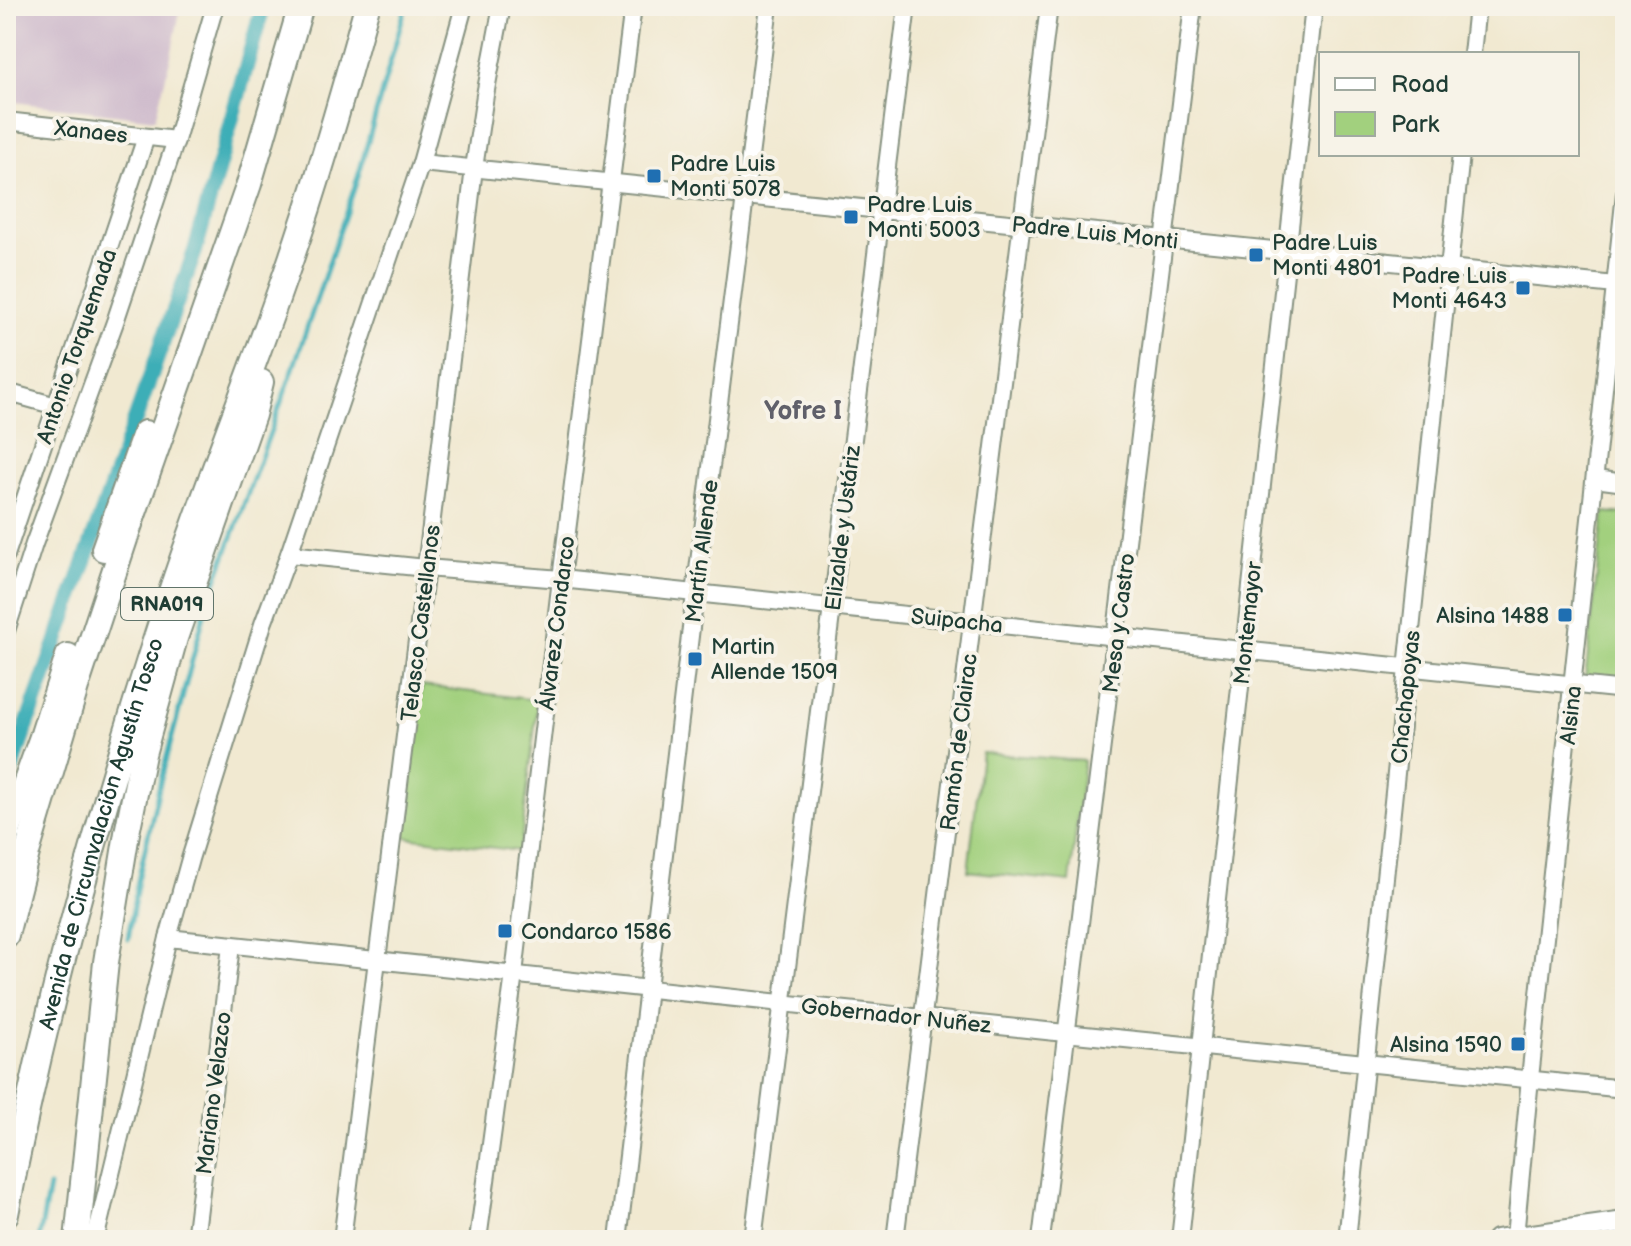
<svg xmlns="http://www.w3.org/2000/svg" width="1631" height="1246" font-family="'Balsamiq Sans',sans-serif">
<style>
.industrial{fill:#d0bdcd}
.green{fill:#a2d07e;stroke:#608659;stroke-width:2}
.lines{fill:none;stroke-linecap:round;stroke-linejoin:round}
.stream{stroke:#3daeb7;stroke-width:5}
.canal{stroke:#3daeb7;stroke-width:16}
.minor-casing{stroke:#889382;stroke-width:20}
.major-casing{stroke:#889382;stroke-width:24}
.highway-casing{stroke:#889382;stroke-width:28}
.minor{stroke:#fff;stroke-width:16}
.major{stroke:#fff;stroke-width:20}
.highway{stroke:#fff;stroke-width:24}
.poi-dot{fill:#1f6fb2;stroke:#f7f3e8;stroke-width:3}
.labels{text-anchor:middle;stroke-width:8;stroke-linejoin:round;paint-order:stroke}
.shield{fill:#f7f3e8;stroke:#60746a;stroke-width:2}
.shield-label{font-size:20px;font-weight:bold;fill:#1f3d34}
.street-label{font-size:22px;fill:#1f3d34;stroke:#f7f3e8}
.poi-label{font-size:22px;fill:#1f3d34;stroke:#f7f3e8;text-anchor:start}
.quarter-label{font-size:26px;font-weight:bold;fill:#60606a;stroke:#f7f3e8}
</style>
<rect width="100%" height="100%" fill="#f7f3e8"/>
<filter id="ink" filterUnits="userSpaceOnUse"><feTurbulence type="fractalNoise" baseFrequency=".0125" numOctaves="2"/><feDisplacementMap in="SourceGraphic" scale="16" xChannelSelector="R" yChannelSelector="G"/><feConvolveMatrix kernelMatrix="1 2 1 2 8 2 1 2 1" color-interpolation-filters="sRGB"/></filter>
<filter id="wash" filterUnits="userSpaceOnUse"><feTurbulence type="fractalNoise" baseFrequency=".006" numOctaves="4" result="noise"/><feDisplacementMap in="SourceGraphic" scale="32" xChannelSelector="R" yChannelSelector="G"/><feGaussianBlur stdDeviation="1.8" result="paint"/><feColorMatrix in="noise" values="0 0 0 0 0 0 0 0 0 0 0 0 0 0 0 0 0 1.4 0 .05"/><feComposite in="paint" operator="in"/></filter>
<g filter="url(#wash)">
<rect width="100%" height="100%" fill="#f1e9d1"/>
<path class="industrial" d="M6,6H181L171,56L155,119L6,101Z"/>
<g class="green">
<path d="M1604,512L1625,514V684L1585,680Z"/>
<path d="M422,686L538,700L520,851L404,837Z"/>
<path d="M982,753L1084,761L1070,882L968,871Z"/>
</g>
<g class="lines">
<g class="stream">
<path d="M128,939L137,885L160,783L205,611L290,378L358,177L406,6"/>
<path d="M39,1240L49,1187"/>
</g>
<path class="canal" d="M6,784L195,251L263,6"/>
</g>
</g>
<g filter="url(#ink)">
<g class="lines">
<defs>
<g id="minor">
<path d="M1472,54L1477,6"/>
<path d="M6,121L176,140"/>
<path d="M421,163L1625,286"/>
<path d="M6,392L56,406"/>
<path d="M1595,479L1625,483"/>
<path d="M289,554L426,568L561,579L1625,690"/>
<path d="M6,555L146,137"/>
<path d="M6,631L34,544L115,322L176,140L215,6"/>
<path d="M168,938L1065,1033L1625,1089"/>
<path d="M1515,1237L1530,1078L1625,193"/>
<path d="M95,1240L168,938L190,859L263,624L289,554L421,163L464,6"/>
<path d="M195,1240L231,946"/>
<path d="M342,1240L426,568L474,168L485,95L502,6"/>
<path d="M478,1240L514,974L561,579L633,6"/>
<path d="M618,1240L695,594L769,6"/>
<path d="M753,1240L907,6"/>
<path d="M895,1240L1049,6"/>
<path d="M1041,1240L1193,6"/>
<path d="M1180,1240L1314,6"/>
<path d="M1347,1240L1461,154"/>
</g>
<path id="major" d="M1497,1240L1625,1222"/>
<g id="highway">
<path d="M104,549L145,433"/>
<path d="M6,837L43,734L68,656"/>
<path d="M6,935L28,849L77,684L129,527L249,184L301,6"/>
<path id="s1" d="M6,1214C44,1011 100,810 164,613C200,501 245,391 284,279C316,189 342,98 367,6"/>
<path d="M77,1240L106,962L127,833L143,754L175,638L253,415L261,382"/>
</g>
</defs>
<use href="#minor" class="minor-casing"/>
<use href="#major" class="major-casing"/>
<use href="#highway" class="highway-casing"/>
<use href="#minor" class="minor"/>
<use href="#major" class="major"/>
<use href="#highway" class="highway"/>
</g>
</g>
<g class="poi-dot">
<rect x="646" y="168" width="16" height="16" rx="4"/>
<rect x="843" y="209" width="16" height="16" rx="4"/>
<rect x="1248" y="247" width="16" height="16" rx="4"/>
<rect x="1515" y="280" width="16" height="16" rx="4"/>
<rect x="1557" y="607" width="16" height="16" rx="4"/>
<rect x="687" y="651" width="16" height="16" rx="4"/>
<rect x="497" y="923" width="16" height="16" rx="4"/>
<rect x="1510" y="1036" width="16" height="16" rx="4"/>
</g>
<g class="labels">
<rect class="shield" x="121" y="588" width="92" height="32" rx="6"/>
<g class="shield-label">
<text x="167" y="611">RNA019</text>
</g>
<g class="street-label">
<text transform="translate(91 131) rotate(6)" y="8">Xanaes</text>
<text transform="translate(1095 232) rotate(6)" y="8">Padre Luis Monti</text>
<text transform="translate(76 346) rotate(-71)" y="8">Antonio Torquemada</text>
<text transform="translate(842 528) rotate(-83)" y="8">Elizalde y Ustáriz</text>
<text transform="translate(701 551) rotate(-83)" y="8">Martín Allende</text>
<text transform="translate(957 620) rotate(6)" y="8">Suipacha</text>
<text transform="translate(420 623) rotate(-83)" y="8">Telasco Castellanos</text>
<text transform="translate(556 623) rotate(-83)" y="8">Álvarez Condarco</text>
<text transform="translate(1118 623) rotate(-83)" y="8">Mesa y Castro</text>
<text transform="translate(1247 623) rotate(-84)" y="8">Montemayor</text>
<text transform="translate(1405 697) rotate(-84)" y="8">Chachapoyas</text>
<text transform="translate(1570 715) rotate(-84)" y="8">Alsina</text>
<text transform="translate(958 742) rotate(-83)" y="8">Ramón de Clairac</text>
<text dy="8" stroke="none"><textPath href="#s1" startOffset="392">Avenida de Circunvalación Agustín Tosco</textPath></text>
<text transform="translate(896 1015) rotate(6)" y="8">Gobernador Nuñez</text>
<text transform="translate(213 1093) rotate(-83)" y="8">Mariano Velazco</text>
</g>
<g class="poi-label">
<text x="670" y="171">Padre Luis<tspan x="670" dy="25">Monti 5078</tspan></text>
<text x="867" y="212">Padre Luis<tspan x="867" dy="25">Monti 5003</tspan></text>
<text x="1272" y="250">Padre Luis<tspan x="1272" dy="25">Monti 4801</tspan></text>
<text x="1507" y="283" text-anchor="end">Padre Luis<tspan x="1507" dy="25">Monti 4643</tspan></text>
<text x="1549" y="623" text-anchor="end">Alsina 1488</text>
<text x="711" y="654">Martin<tspan x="711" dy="25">Allende 1509</tspan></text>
<text x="521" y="939">Condarco 1586</text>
<text x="1502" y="1052" text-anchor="end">Alsina 1590</text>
</g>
<g class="quarter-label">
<text x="803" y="419">Yofre I</text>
</g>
</g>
<rect width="1631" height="1246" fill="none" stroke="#f7f3e8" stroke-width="32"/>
<rect x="1319" y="52" width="260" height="104" fill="#f7f3e8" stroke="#a1aaa0" stroke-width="2"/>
<rect x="1335" y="78" width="40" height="12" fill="#ffffff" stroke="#a1aaa0" stroke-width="2"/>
<text x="1391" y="92" font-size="24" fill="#1f3d34">Road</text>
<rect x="1335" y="112" width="40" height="24" fill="#a2d07e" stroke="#a1aaa0" stroke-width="2"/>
<text x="1391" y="132" font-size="24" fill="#1f3d34">Park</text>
</svg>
